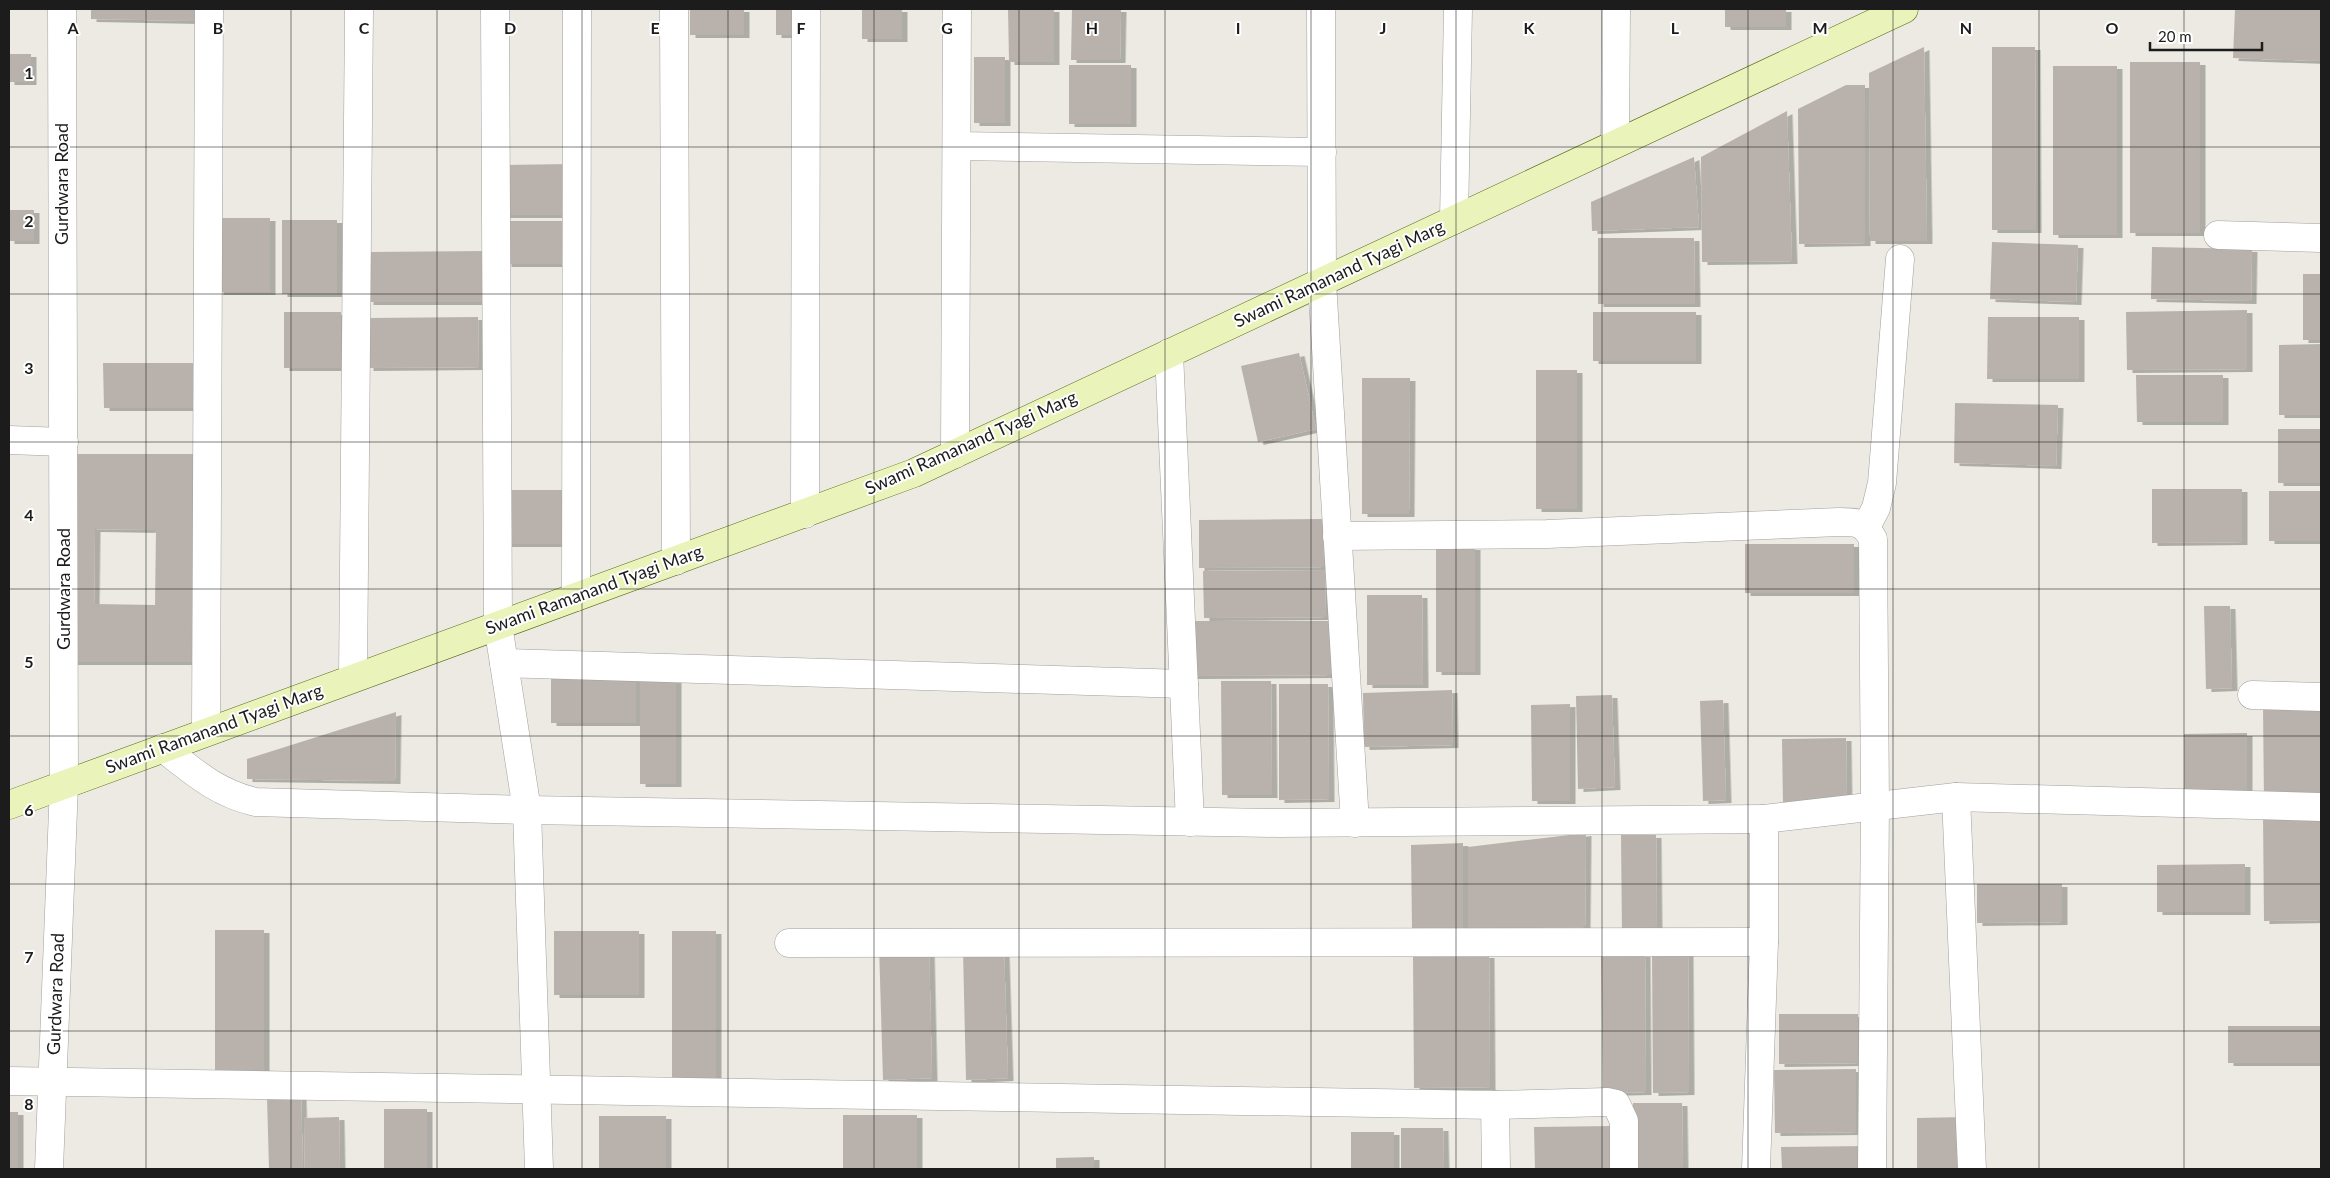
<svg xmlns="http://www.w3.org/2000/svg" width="2330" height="1178" font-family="Lato,sans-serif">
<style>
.building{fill:#b9b2ac;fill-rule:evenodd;filter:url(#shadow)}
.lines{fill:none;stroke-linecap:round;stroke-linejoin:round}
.street-casing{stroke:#a0a0a0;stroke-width:29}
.secondary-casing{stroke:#55670f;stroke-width:29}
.street{stroke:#fff;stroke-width:28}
.secondary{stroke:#eaf3ba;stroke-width:28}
.grid{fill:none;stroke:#1c1c1c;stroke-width:1;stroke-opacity:0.55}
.labels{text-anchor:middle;stroke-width:4;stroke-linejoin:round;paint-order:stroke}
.street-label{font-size:18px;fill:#1c1c1c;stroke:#fff}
.grid-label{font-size:16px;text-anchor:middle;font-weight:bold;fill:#1c1c1c;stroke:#fff;stroke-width:4;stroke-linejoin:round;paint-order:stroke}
</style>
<defs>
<filter id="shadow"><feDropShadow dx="5.5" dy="3" stdDeviation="0" flood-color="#0004"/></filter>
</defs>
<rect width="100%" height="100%" fill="#eceae2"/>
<g class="building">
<path d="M91,9H195V21L91,19Z"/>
<rect x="690" y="9" width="54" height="26"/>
<rect x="776" y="9" width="28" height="26"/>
<rect x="862" y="9" width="40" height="30"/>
<path d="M1008,9H1054V62H1009Z"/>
<path d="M1072,9H1121L1120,60H1071Z"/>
<rect x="1725" y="9" width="61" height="18"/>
<path d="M2235,9H2321V61L2233,58Z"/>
<path d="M1924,47L1927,241H1870L1869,73Z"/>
<path d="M1992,47H2035L2036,230H1992Z"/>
<rect x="9" y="54" width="22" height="28"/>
<rect x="974" y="57" width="31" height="66"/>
<rect x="2130" y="62" width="70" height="171"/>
<rect x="1069" y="65" width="62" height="59"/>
<rect x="2053" y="66" width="64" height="169"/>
<path d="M1846,85H1865V243L1799,244L1798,109Z"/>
<path d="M1787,111L1792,261L1702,262L1701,157Z"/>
<path d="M1694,157L1699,227L1592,231L1591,202Z"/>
<path d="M573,164V215H502V165Z"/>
<rect x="9" y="210" width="25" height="31"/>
<path d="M217,218H270V292H218Z"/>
<rect x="282" y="220" width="55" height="74"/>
<rect x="506" y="221" width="70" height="43"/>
<path d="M1598,238H1694L1695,304H1598Z"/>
<path d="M1992,242L2078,245L2076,302L1990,299Z"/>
<path d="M2152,247L2252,249L2251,301L2151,299Z"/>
<path d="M487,251V302H368V252Z"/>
<rect x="2303" y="274" width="18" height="66"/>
<path d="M2247,310V369L2127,370L2126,312Z"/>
<rect x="284" y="312" width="57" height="56"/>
<rect x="1593" y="312" width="103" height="49"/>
<path d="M478,317L479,367L368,368V318Z"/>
<path d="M1988,317H2079V379H1987Z"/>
<path d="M2321,344V415H2279V345Z"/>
<path d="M1299,353L1316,429L1258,442L1241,366Z"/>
<path d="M103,363H197V408H104Z"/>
<rect x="1536" y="370" width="41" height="139"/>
<path d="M2136,375H2223V422H2137Z"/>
<path d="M1362,378H1410L1409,514H1362Z"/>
<path d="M1955,403L2058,405L2056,466L1954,463Z"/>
<rect x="2278" y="429" width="43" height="54"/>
<path d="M69,454H204L203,662H68ZM95,529L156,530L155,605L94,604Z"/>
<path d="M2152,489H2242V542L2152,543Z"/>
<rect x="502" y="490" width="69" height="54"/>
<rect x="2269" y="491" width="52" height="50"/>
<path d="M1323,519L1324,567L1199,568V520Z"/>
<rect x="1745" y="544" width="109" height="49"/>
<rect x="1436" y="547" width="39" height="125"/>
<path d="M1325,570L1326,617L1204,618L1203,571Z"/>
<path d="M1367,595H1422L1423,685H1367Z"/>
<path d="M2204,606H2230L2232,688L2206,689Z"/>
<path d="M1191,621H1331V675L1192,676Z"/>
<rect x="551" y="673" width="85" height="50"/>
<rect x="640" y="680" width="36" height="104"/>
<path d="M1221,681H1271L1272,795H1222Z"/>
<path d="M1279,684H1328L1329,799L1279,800Z"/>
<path d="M1452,690L1453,745L1364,747L1363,693Z"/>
<path d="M1612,695L1615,787L1578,789L1576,696Z"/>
<path d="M1723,700L1726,800L1703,801L1700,701Z"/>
<path d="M1570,704V801H1532L1531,705Z"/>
<path d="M2263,705H2321V802H2264Z"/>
<path d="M396,712L395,781L247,779V759Z"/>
<path d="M2247,733V796H2184V734Z"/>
<path d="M1846,738L1847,804H1783L1782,739Z"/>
<path d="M2263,814H2321V920L2264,921Z"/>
<path d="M1586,833L1585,927L1468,929V847Z"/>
<path d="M1621,835H1656L1657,937H1622Z"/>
<path d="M1463,843V930L1412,929L1411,845Z"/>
<path d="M2245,864V912H2157V865Z"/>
<path d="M1977,884H2062V922L1977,923Z"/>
<rect x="215" y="930" width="49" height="142"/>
<rect x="554" y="931" width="85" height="64"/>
<rect x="672" y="931" width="44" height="147"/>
<path d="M929,944L932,1078L883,1080L879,945Z"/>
<path d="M1004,949L1008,1078L966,1080L963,950Z"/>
<path d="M1688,953L1689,1092L1653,1093L1652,954Z"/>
<path d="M1601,954H1645L1646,1092L1603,1093Z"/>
<path d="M1413,955H1489L1490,1087L1414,1088Z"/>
<path d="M1779,1014H1858V1063L1779,1064Z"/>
<rect x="2228" y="1026" width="93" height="37"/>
<path d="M1856,1069V1132L1775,1133L1774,1070Z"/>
<path d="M301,1096L303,1169H269L267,1097Z"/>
<path d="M1633,1103H1682L1683,1169H1633Z"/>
<rect x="384" y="1109" width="43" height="60"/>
<rect x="9" y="1112" width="9" height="57"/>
<rect x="843" y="1115" width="74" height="54"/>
<rect x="599" y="1116" width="67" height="53"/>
<path d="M339,1117L340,1169H305L304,1118Z"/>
<path d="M1966,1117L1967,1169H1917V1118Z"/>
<path d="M1612,1126L1613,1169H1535L1534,1127Z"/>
<path d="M1401,1128H1443L1444,1169H1401Z"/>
<rect x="1351" y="1132" width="43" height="37"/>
<path d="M1867,1146V1169H1782L1781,1147Z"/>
<path d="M1094,1157V1169H1056V1158Z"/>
</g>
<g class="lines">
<defs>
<g id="street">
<path d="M495,9L498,625L527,810L539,1169"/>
<path d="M674,9L676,561"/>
<path d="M1321,9L1322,282L1355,823"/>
<path d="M1615,144L1616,9"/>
<path d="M958,146L1322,152"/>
<path d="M1454,220L1458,9"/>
<path d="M2218,235L2321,238"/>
<path d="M1169,353L1190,822"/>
<path d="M9,440L64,442"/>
<path d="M955,454L957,9"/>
<path d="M805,514L806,9"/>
<path d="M1866,527L1876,508L1882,483L1900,259"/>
<path d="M1337,536L1547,534L1839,522C1857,522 1864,522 1873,539L1875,805L1872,1169"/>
<path d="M576,597L577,9"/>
<path d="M504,663L1184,684"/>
<path d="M353,678L359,9"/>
<path d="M2252,695L2321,697"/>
<path d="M206,731L209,9"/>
<path d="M163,748C194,772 215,792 255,802L527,810L1278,823L1764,819V942L1756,1169"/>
<path d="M1956,797L1972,1169"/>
<path d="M1764,819L1956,797L2321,807"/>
<path d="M789,943L1764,942"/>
<path d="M9,1081L1495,1105L1607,1102L1616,1104L1624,1121V1169"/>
<path d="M1495,1105L1496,1169"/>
<path d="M49,1169L64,784L62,9"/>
</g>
<path id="secondary" d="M9,805L914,473L1904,9"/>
</defs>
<use href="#street" class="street-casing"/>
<use href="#secondary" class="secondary-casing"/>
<use href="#street" class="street"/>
<use href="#secondary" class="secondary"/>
</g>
<path class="grid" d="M146,9V1169M291,9V1169M437,9V1169M582,9V1169M728,9V1169M874,9V1169M1019,9V1169M1165,9V1169M1311,9V1169M1456,9V1169M1602,9V1169M1748,9V1169M1893,9V1169M2039,9V1169M2184,9V1169M9,147H2321M9,294H2321M9,442H2321M9,589H2321M9,736H2321M9,884H2321M9,1031H2321"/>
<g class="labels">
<g class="street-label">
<text transform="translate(62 184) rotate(-90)" y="6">Gurdwara Road</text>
<text transform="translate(1339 274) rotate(-25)" y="6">Swami Ramanand Tyagi Marg</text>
<text transform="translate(971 443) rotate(-24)" y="6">Swami Ramanand Tyagi Marg</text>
<text transform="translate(64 589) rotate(-90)" y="6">Gurdwara Road</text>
<text transform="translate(594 590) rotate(-20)" y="6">Swami Ramanand Tyagi Marg</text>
<text transform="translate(214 729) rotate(-20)" y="6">Swami Ramanand Tyagi Marg</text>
<text transform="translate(56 994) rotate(-88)" y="6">Gurdwara Road</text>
</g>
</g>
<g class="grid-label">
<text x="73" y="34">A</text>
<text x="218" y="34">B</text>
<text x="364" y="34">C</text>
<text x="510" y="34">D</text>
<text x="655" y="34">E</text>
<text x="801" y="34">F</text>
<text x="947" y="34">G</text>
<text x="1092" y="34">H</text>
<text x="1238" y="34">I</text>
<text x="1383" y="34">J</text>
<text x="1529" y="34">K</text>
<text x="1675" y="34">L</text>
<text x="1820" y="34">M</text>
<text x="1966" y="34">N</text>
<text x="2112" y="34">O</text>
<text x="29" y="79">1</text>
<text x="29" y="227">2</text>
<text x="29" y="374">3</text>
<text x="29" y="521">4</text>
<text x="29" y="668">5</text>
<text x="29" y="816">6</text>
<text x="29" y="963">7</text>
<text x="29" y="1110">8</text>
</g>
<rect width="2330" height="1178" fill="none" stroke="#1c1c1c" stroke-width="20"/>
<path d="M2150 42v8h112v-8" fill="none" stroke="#1c1c1c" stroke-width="2.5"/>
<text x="2158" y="42" font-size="15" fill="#1c1c1c" stroke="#ffffff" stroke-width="4" paint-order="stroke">20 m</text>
</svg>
